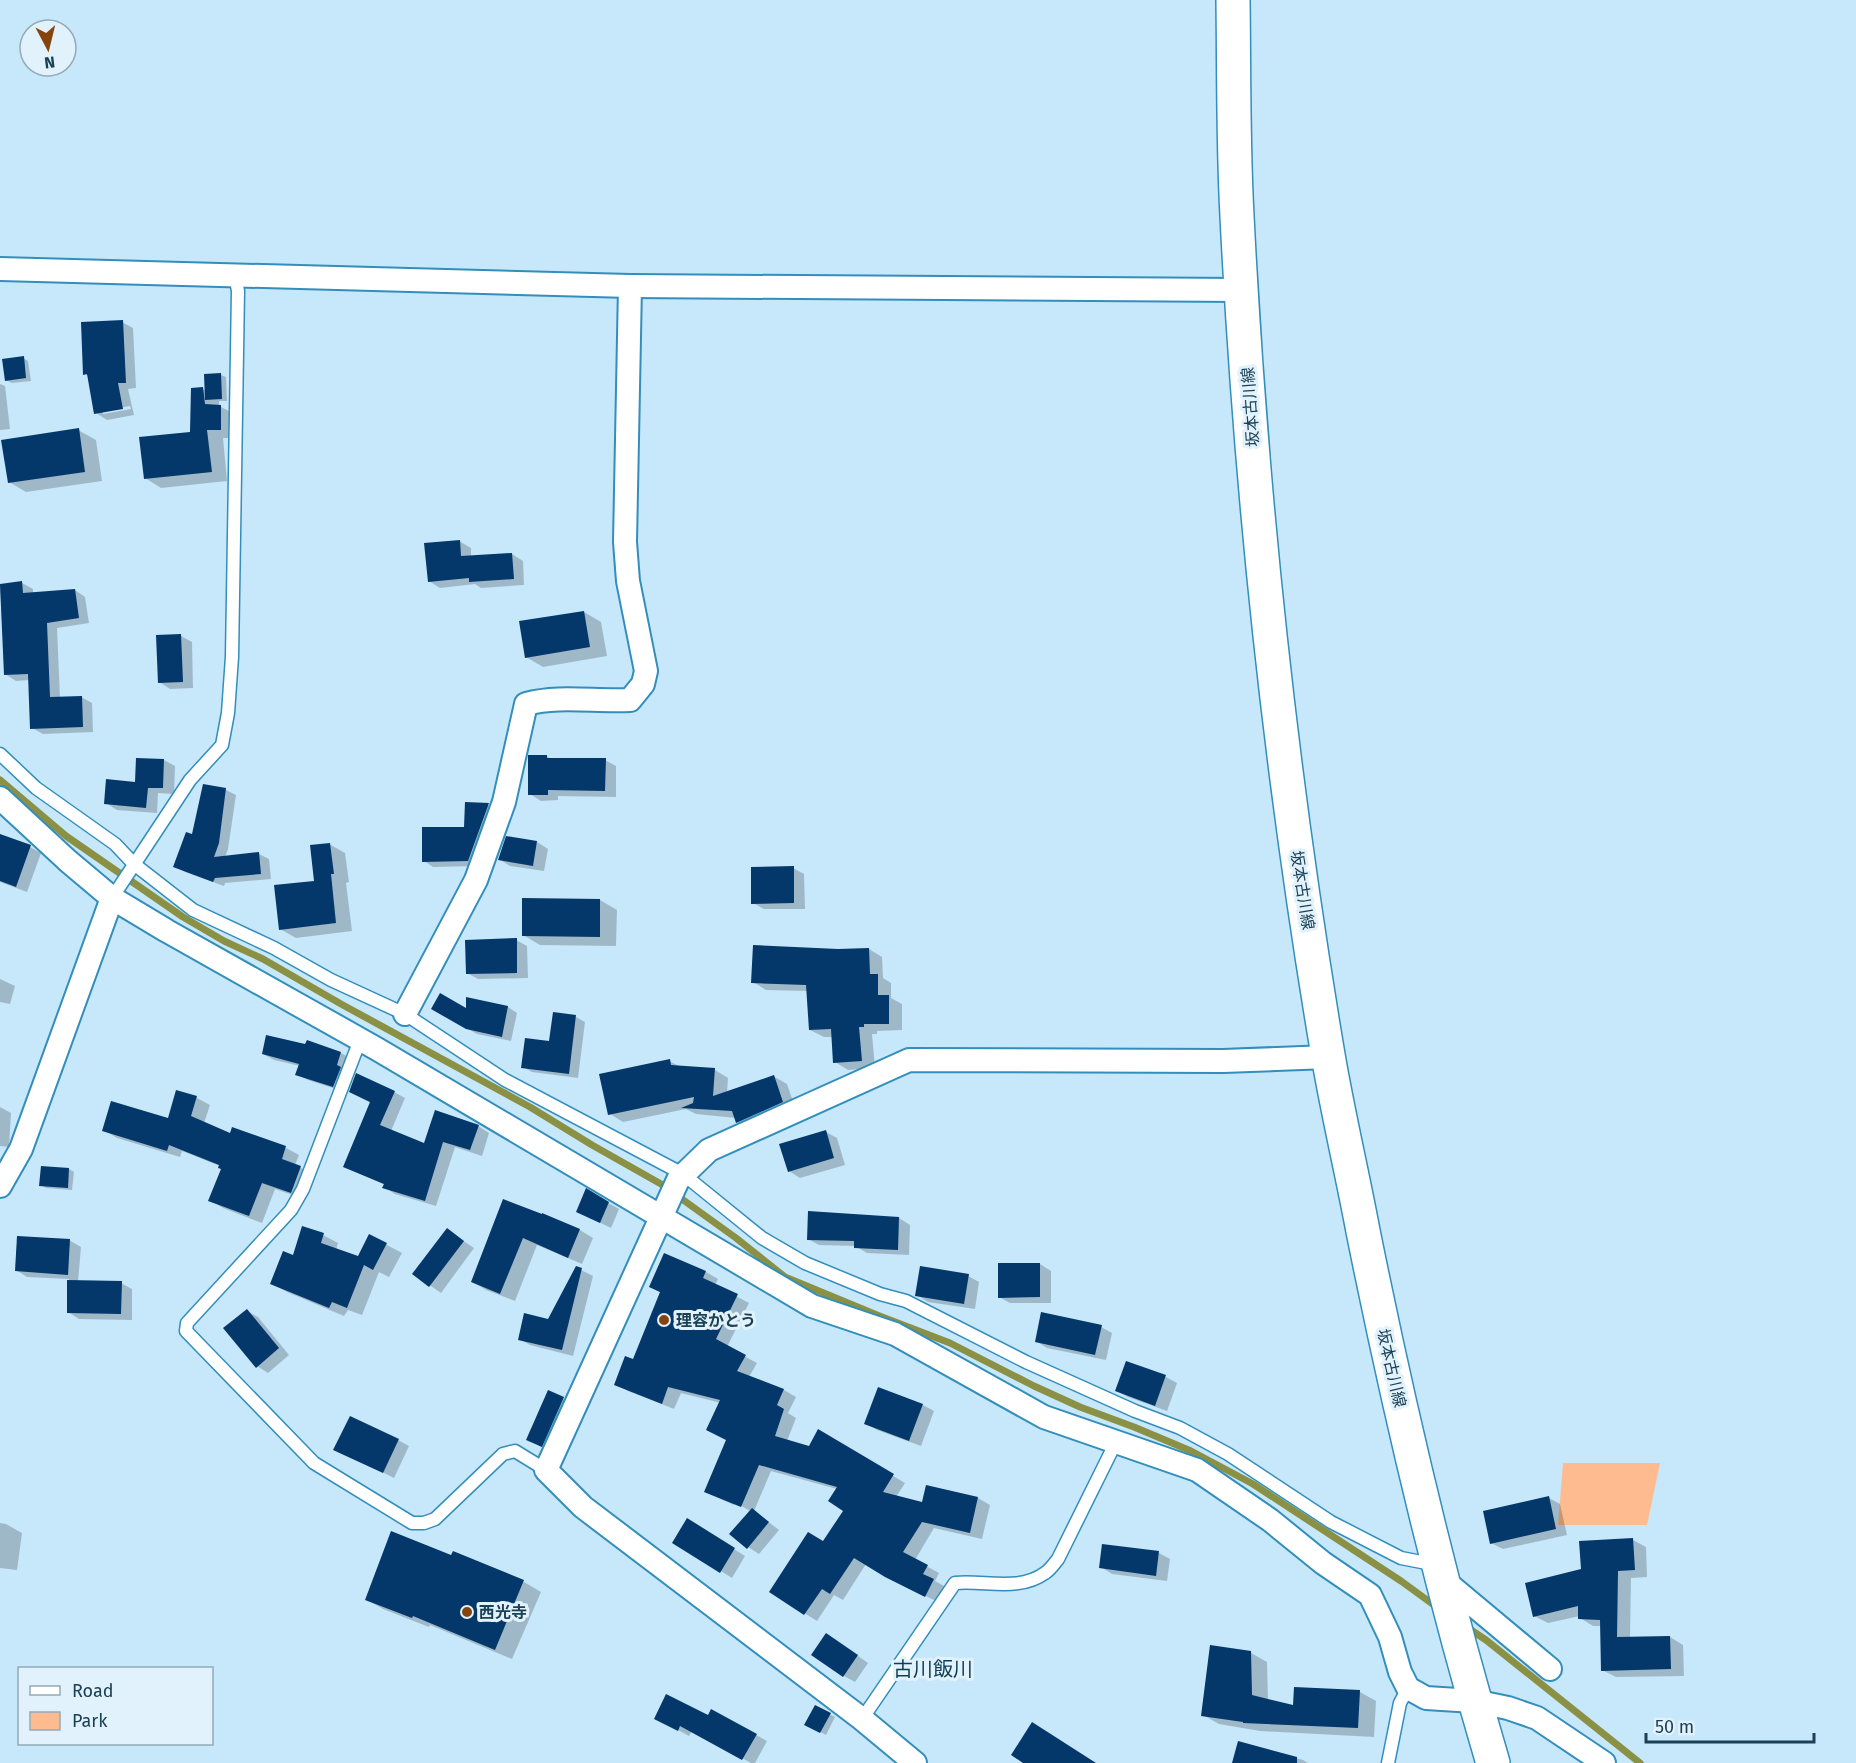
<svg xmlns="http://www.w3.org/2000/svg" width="1856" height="1763" font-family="'Fira Sans','Noto Sans JP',sans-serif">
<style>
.green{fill:#febb8f}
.shadow{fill:#0003;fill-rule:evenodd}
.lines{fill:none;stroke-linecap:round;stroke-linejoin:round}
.stream{stroke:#8a9144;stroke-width:7}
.building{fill:#04376a}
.lane-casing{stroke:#328ebb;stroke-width:15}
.street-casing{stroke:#328ebb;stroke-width:26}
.secondary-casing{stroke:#328ebb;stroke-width:36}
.lane{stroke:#fff;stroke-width:12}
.street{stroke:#fff;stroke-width:22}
.secondary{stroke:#fff;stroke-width:33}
.poi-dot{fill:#85440e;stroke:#e2f2fc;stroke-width:2}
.labels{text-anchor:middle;stroke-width:6;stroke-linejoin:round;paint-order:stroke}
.street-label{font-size:16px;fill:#1b4154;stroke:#e2f2fc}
.poi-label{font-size:16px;font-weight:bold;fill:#1b4154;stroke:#e2f2fc;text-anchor:start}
.quarter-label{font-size:20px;fill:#0c3f56;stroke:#e2f2fc}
</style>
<rect width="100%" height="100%" fill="#c7e7fb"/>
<path class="green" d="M1563,1463H1660L1647,1525H1558Z"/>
<g class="shadow">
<path d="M122,322L133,328L136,388L128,389L134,415L107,420L96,413L88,376L85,374ZM130,406L131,409L103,414V411Z"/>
<path d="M23,358L28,361L31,381L12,383L6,380Z"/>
<path d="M221,375L226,377L227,401H219V406L237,415L236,438H223L227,481L161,488L145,478L192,433L202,389L206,391Z"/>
<path d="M0,384L5,386L10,429L0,430Z"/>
<path d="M78,430L96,440L102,481L26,492L9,482Z"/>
<path d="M459,541L471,548V557L512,554L523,561L524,585L481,588L475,584L440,588L429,581Z"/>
<path d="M22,583L33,589V594L75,590L85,597L89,623L57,628L60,698L81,697L92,703L93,732L43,734L32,728L30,680L16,681L5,674L0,585Z"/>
<path d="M584,612L601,622L607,656L543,667L526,657Z"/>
<path d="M181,636L192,642L193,688L170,689L159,682Z"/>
<path d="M546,756L552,759L605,760L616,766V797L558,796V800L541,801L530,794Z"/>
<path d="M164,760L175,766L174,794L158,793L157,813L117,810L106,803L136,783Z"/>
<path d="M204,785L226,790L236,795L228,849L225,857L259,854L269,859L271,879L225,883L224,886L185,872L175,866L194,836Z"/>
<path d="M466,804L489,805L498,810L478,866L433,867L424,861L465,828Z"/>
<path d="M0,836L30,847L41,853L27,892L0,882Z"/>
<path d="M537,842L548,849L544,871L510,866L499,859Z"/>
<path d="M329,844L345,853L349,882L346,883L352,931L296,938L280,929L316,882Z"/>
<path d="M793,868L804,874L805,909H764L753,903Z"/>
<path d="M600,900L617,910L616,946L540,945L523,935Z"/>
<path d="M516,940L527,946L528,978L478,979L467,973Z"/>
<path d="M869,949L882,957L883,978L891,983V998L902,1004V1030L877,1031V1034H872L875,1068L848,1070L835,1062L833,1037H824L810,1030L808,991L766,990L753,982L838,950Z"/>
<path d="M0,979L15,986L10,1004L0,1002Z"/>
<path d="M508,1007L517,1013L511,1041L477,1034L433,1009L468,1010Z"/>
<path d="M576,1017L585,1022L578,1078L532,1072L523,1067L551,1042Z"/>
<path d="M308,1042L341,1053L352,1059L345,1092L308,1080L297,1074L300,1066L274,1060L263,1054L306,1046Z"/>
<path d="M669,1061L681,1067L715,1070L728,1078L727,1093L773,1076L787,1084L796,1110L751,1130L737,1122L736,1118L696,1114L686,1109L623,1122L610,1114Z"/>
<path d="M177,1092L197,1098L210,1105L204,1123L231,1135L233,1129L286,1148L299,1155L295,1165L313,1174L304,1199L275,1189L262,1223L223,1208L210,1200L223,1169L220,1166L182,1151L180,1157L117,1138L104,1130L169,1120Z"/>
<path d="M350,1092H394L405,1098L391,1131L425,1145L478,1126L489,1133L482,1156L455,1147L436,1206L395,1194L384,1187L385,1185L345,1167L371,1103Z"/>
<path d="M0,1107L11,1113L9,1147L0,1146Z"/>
<path d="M826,1132L837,1138L845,1165L800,1178L789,1171Z"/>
<path d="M69,1169L74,1172L72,1190L46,1188L41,1185Z"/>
<path d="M587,1191L619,1209L611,1228L578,1212Z"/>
<path d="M543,1215L580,1230L593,1238L582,1264L537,1245L515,1301L486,1290L473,1282Z"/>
<path d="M899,1218L910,1225L909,1255L867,1253L855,1246L819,1245L808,1239Z"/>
<path d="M447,1230L474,1248L441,1293L414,1274Z"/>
<path d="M323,1235L338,1243L336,1250L358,1258L370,1236L402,1253L389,1277L379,1272L362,1315L348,1310L344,1316L287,1292L272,1284L294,1257Z"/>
<path d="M69,1240L81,1247L78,1282L121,1283L132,1289V1320L79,1319L68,1312L69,1279L27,1277L16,1270Z"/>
<path d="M664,1255L706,1272L718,1279L715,1285L749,1303L727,1347L757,1363L749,1377L784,1390L796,1397L788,1413L796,1418L787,1441L810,1447L818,1431L905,1483L896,1497L923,1503L933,1488L978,1498L990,1505L982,1539L934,1528L915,1560L939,1573L935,1581L946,1587L938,1602L899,1583L866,1564L843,1600L834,1595L817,1621L771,1592L824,1543L845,1511L837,1489L771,1471L754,1511L779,1530L759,1554L748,1547L750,1511L735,1502L734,1505L706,1492L728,1440L721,1403L681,1393L674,1409L628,1391L616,1384L634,1361L661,1293L651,1287Z"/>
<path d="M1040,1264L1051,1271V1303H1010L999,1297Z"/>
<path d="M581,1270L593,1276L573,1356L530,1345L519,1339L549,1320Z"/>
<path d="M968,1276L979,1282L975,1309L928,1302L917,1295Z"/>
<path d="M247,1311L258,1317L289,1355L268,1373L257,1366Z"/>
<path d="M1101,1327L1112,1333L1106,1360L1047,1348L1036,1341Z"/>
<path d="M1127,1363L1166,1377L1177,1383L1167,1411L1128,1397L1117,1391Z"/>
<path d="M549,1392L575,1405L553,1452L539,1446Z"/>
<path d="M923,1405L934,1411L921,1446L877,1430L866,1423Z"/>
<path d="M398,1440L409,1446L394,1478L345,1453Z"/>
<path d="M1549,1498L1560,1504L1567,1535L1503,1549L1491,1543Z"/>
<path d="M0,1523L6,1524L22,1533L17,1570L0,1568Z"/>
<path d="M699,1527L745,1556L732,1578L721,1571Z"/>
<path d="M1633,1540L1646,1547L1647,1577L1631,1578L1630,1638L1670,1637L1683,1645L1684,1676L1616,1677L1602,1670L1601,1626H1593L1580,1618V1616L1548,1623L1534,1616L1582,1570Z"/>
<path d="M454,1553L524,1582L541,1592L512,1659L430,1625L429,1627L383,1609L366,1599L452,1557Z"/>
<path d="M1159,1553L1170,1559L1167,1581L1112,1574L1101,1567Z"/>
<path d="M838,1642L868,1663L855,1682L844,1676Z"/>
<path d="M1251,1653L1267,1662L1268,1700L1295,1707L1360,1692L1376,1701L1374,1737L1260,1731L1219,1724L1203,1715Z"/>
<path d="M815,1707L835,1717L826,1735L806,1724Z"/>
<path d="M712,1711L767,1741L755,1763H751L692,1731L689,1736L667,1724L709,1717Z"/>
<path d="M1239,1743L1303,1760L1308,1763H1234Z"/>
</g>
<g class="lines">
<g class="stream">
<path d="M0,780L66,836L183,917L224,941L263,959L341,1004L530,1107L592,1145L661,1184L736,1238L785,1277L877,1315L950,1343L1034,1386L1080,1407L1134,1427L1191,1451L1253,1484L1401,1581L1438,1608"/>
<path d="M1465,1626L1486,1640L1640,1763"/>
</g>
</g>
<g class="building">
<path d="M123,320L126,383H118L123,409L94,414L87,374L83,375L81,322Z"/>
<path d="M24,356L26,378L5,381L2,359Z"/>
<path d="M221,373L222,399L205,400L204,374Z"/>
<path d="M203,387L205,404L221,405V430H207L212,472L144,479L139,437L190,432L191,388Z"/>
<path d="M79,428L85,472L8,483L1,440Z"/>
<path d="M460,540L461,556L512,553L514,579L469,582V578L428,582L424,543Z"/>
<path d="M22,581L23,593L75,589L79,618L47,623L50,697L82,696L83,727L30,729L28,674L4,675L0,584Z"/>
<path d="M584,611L590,647L525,658L519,621Z"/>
<path d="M181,634L183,682L158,683L156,635Z"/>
<path d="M528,755H547V758H606L605,791L548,790V795H528Z"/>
<path d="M136,758L164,759L163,788H148L146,808L104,804L106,779L135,782Z"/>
<path d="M203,784L226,788L219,843L214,857L259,852L261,874L215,878L213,882L173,867L186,832L192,834Z"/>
<path d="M465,802L489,803L468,861L422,862V827H464Z"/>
<path d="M0,834L31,845L16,887L0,881Z"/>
<path d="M506,836L537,841L533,866L498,860Z"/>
<path d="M330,843L334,874H331L336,923L279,930L274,885L314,881L310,845Z"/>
<path d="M794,866V903L751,904V867Z"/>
<path d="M522,898L600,899V937L522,936Z"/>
<path d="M517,938V973L466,974L465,940Z"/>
<path d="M753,945L838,949L869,948L870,974H878V995H889V1024H864V1027H859L862,1061L833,1063L831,1029L809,1030L806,985L751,983Z"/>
<path d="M440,993L466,1008V997L508,1006L502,1037L466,1029L431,1009Z"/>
<path d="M553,1012L576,1015L569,1074L521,1068L525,1038L549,1041Z"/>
<path d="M266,1035L305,1044L307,1040L341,1052L337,1065L341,1067L333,1087L295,1075L299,1064L262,1054Z"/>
<path d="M670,1059L671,1065L715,1068L713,1096L774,1075L783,1102L736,1123L732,1111L681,1108L693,1103L694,1097L608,1115L599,1074Z"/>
<path d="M356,1073L395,1091L380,1125L424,1143L435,1110L479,1125L470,1150L443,1142L425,1201L382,1188L384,1184L343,1167L370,1102L349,1092Z"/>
<path d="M176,1090L197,1096L191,1116L230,1133L232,1127L286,1146L282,1159L301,1166L291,1193L262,1183L249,1216L208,1201L221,1169L218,1168L219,1165L169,1145L167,1151L102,1131L111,1101L168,1118Z"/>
<path d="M826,1130L834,1158L788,1172L779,1144Z"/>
<path d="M41,1166L69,1168L68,1188L39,1186Z"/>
<path d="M586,1188L609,1202L600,1223L576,1212Z"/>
<path d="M503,1199L542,1214V1213L580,1229L568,1258L523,1238L500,1294L471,1282Z"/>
<path d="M808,1211L899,1217L898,1250L854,1248V1241L807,1240Z"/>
<path d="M302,1226L324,1233L321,1243L358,1256L369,1234L387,1243L373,1270L364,1265L347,1308L332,1302L329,1308L270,1284L283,1251L293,1255Z"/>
<path d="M447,1228L464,1241L429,1287L412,1274Z"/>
<path d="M17,1236L70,1239L68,1275L15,1271Z"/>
<path d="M664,1253L706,1271L703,1278L738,1294L716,1339L746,1355L737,1371L784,1389L777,1405L784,1409L775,1436L809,1446L818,1429L894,1474L883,1492L922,1502L926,1485L978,1497L970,1533L922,1522L903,1552L928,1565L923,1574L934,1579L925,1597L885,1577L854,1558L830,1594L822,1589L804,1615L769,1592L808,1532L823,1541L843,1511L828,1501L837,1487L759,1465L741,1507L704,1492L726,1440L706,1430L720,1400L668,1387L662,1404L614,1385L625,1356L633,1359L660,1292L649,1287Z"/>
<path d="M998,1263H1040V1297L998,1298Z"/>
<path d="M576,1266L582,1268L562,1350L518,1340L524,1313L548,1319Z"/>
<path d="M920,1266L969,1274L964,1304L915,1296Z"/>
<path d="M67,1280L122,1281L121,1314L67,1313Z"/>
<path d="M247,1309L279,1348L256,1368L223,1328Z"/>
<path d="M1041,1312L1102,1325L1095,1355L1035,1342Z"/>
<path d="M1126,1361L1166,1375L1155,1406L1115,1391Z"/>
<path d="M878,1387L923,1404L909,1441L864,1424Z"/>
<path d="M548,1390L564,1397L542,1447L526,1440Z"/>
<path d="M350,1416L399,1439L383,1473L333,1450Z"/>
<path d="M1549,1496L1556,1529L1490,1544L1483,1511Z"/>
<path d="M752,1508L769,1522L747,1549L729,1534Z"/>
<path d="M687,1518L735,1548L720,1573L672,1543Z"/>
<path d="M391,1531L451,1555L453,1551L524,1580L495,1650L413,1616L412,1618L365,1600Z"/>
<path d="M1633,1538L1635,1570L1618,1571L1617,1637L1670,1636L1671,1669L1601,1671L1600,1620L1578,1619V1606L1533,1617L1525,1583L1581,1569L1579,1541Z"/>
<path d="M1102,1544L1159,1551L1156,1576L1099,1568Z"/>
<path d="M826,1633L858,1655L843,1677L811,1655Z"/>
<path d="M1210,1645L1251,1651L1252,1695L1293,1705L1294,1687L1360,1690L1358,1728L1243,1723V1722L1201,1716Z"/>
<path d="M666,1694L708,1715L711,1709L757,1734L742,1760L680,1726L678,1731L654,1719Z"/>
<path d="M815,1705L831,1713L820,1733L804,1725Z"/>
<path d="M1032,1722L1096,1763H1023L1011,1755Z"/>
<path d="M1238,1741L1297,1757V1763H1232Z"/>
</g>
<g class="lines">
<defs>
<g id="lane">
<path d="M0,754L36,788L115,844L134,864L193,910L274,948L331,980L405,1014L505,1080L683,1174L762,1238L805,1263L880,1294L906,1301L1026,1362L1135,1411L1180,1428L1228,1454L1331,1522L1401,1558L1437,1565"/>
<path d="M112,898L190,780L222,745L228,713L232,657L238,291L235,275"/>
<path d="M360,1040L303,1189L291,1210L187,1323L186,1331L314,1463L412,1523H424L435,1519L503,1454L515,1451L546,1470"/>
<path d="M862,1719L955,1583C985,1580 1019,1592 1045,1573C1050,1570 1054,1564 1058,1559L1116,1442"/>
<path d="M1388,1763L1400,1703L1408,1688"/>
</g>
<g id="street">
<path d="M0,269L630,286L1241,290"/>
<path d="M0,798L68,861L112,898L167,931L377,1049L812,1306L895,1334L1044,1417L1197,1470L1270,1520L1323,1563L1370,1595L1390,1637L1400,1672L1408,1688L1426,1698L1474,1701L1508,1708L1537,1718L1604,1763"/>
<path d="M405,1014L476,880L504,802L526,704C559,695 596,702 630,700L643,684L646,671L628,581L625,542L630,286"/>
<path d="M0,1186L21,1149L112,898"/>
<path d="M1441,1578L1550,1669"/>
<path d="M915,1763L862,1719L583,1507L546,1470L678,1180L709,1150L909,1060L1223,1061L1328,1057"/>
</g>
<path id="secondary" d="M1233,0C1234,72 1233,144 1237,216C1251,497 1281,777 1328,1055C1338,1114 1352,1172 1363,1231C1399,1410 1441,1588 1493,1763"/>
</defs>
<use href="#lane" class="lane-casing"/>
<use href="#street" class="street-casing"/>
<use href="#secondary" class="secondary-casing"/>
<use href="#lane" class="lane"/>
<use href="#street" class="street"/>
<use href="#secondary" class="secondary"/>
</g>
<g class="poi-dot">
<circle cx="664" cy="1320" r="6"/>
<circle cx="467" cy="1612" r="6"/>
</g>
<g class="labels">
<g class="street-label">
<text transform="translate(1250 407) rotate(-94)" y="6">坂本古川線</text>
<text transform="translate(1303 890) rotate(81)" y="6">坂本古川線</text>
<text transform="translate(1392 1368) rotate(77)" y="6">坂本古川線</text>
</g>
<g class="poi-label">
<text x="676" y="1326">理容かとう</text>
<text x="479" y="1618">西光寺</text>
</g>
<g class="quarter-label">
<text x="933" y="1676">古川飯川</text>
</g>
</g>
<rect x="18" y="1667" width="195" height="78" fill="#e2f2fc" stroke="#92abb9" stroke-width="1.5"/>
<rect x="30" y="1686" width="30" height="9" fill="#ffffff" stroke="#92abb9" stroke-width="1.5"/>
<text x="72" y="1697" font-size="18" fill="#1b4154">Road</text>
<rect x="30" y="1712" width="30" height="18" fill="#febb8f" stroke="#92abb9" stroke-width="1.5"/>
<text x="72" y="1727" font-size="18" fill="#1b4154">Park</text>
<g transform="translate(48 48) rotate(173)"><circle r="28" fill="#e2f2fc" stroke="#92abb9" stroke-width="1.5"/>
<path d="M0-4.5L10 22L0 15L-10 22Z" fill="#85440e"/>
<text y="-9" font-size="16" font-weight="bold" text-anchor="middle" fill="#1b4154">N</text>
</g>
<path d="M1646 1733v9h168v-9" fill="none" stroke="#1b4154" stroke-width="3"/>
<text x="1655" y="1733" font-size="18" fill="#1b4154" stroke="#e2f2fc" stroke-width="4.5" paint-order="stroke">50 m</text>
</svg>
